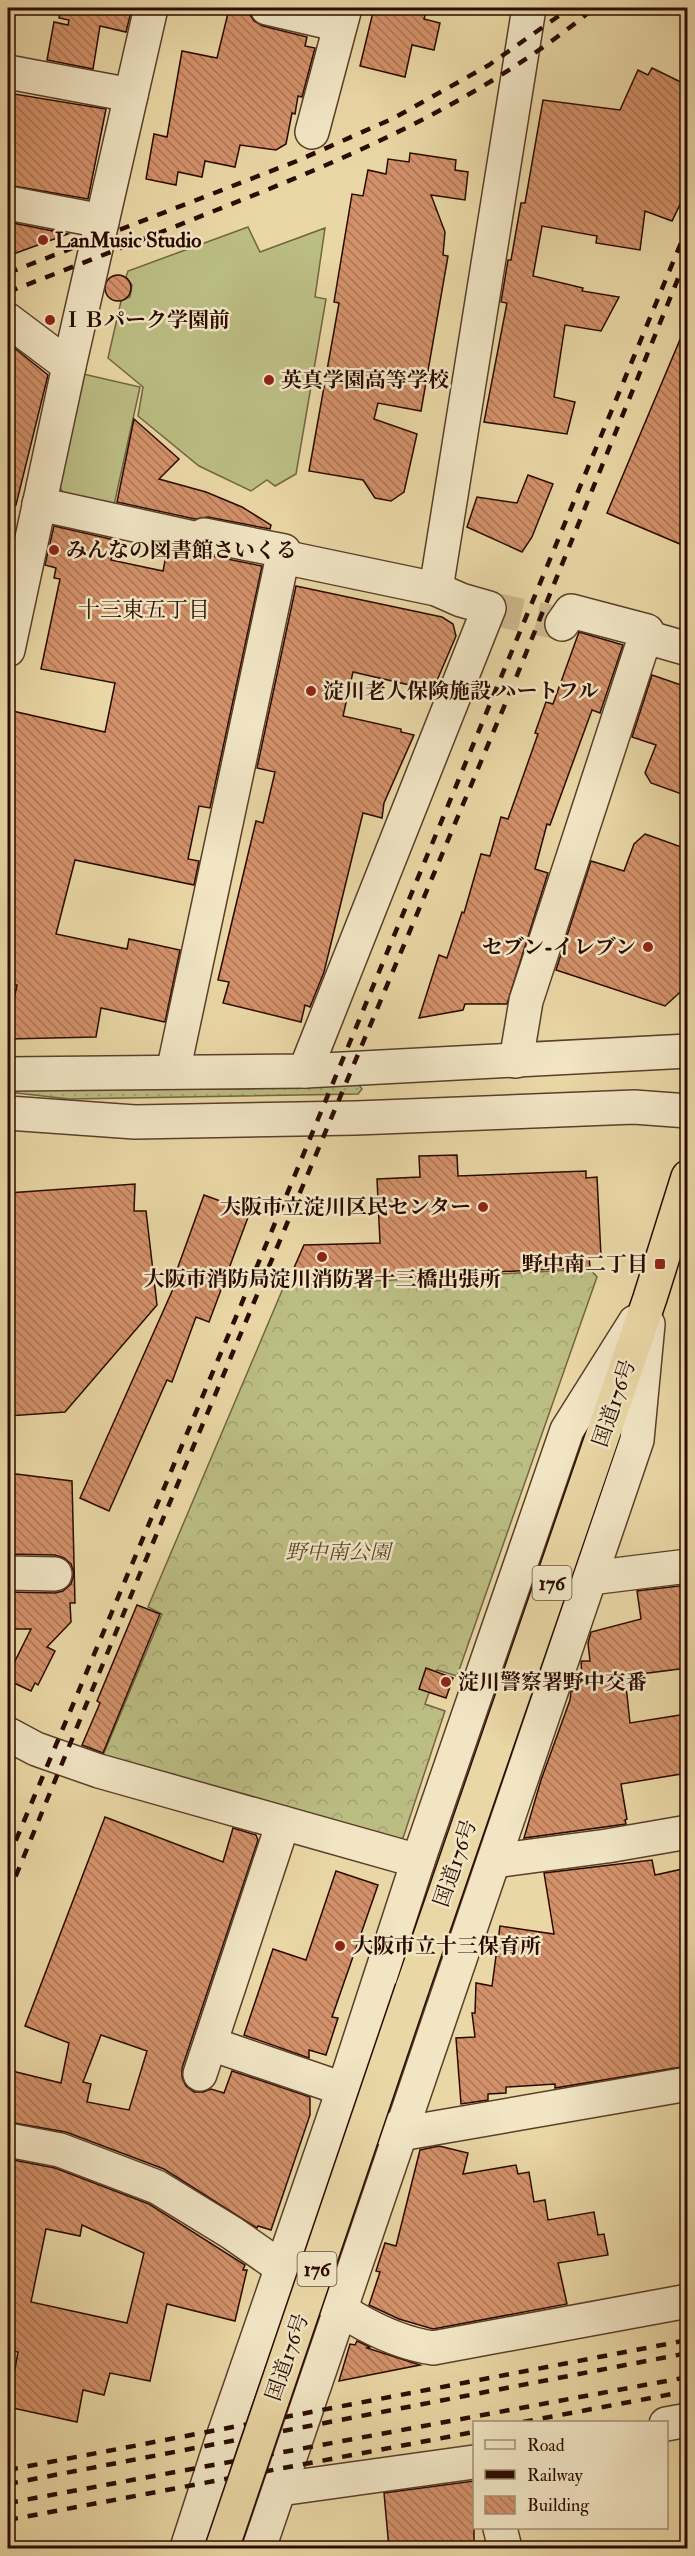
<svg xmlns="http://www.w3.org/2000/svg" width="695" height="2556" font-family="'IM FELL Double Pica','Noto Serif JP',serif">
<style>
.grass{fill:url(#grass-dots);stroke:#736442;stroke-width:1.5}
.forest{fill:url(#forest-crowns);stroke:#736442;stroke-width:1.5}
.garden{fill:#bbbd83;stroke:#736442;stroke-width:1.5}
.building{fill:url(#building-back-hatch);stroke:#2b0b00;stroke-width:1.5;fill-rule:evenodd}
.lines{fill:none;stroke-linecap:round;stroke-linejoin:round}
.minor-tunnel{stroke:#ccb88c;stroke-width:33;stroke-dasharray:33 16;stroke-linecap:butt}
.minor-casing{stroke:#5a3e29;stroke-width:36}
.highway-casing{stroke:#2b0b00;stroke-width:36}
.minor{stroke:#f1e5c4;stroke-width:33}
.highway{stroke:#e9d7a5;stroke-width:33}
.rail{stroke:#2b0b00;stroke-width:4.5;stroke-dasharray:10 10;stroke-linecap:butt}
.highway-bridge-casing{stroke:#2b0b00;stroke-width:36;stroke-linecap:butt}
.highway-bridge{stroke:#e9d7a5;stroke-width:33}
.poi-dot{fill:#8f2418;stroke:#f1e5c4;stroke-width:2}
.labels{text-anchor:middle;stroke-width:5;stroke-linejoin:round;paint-order:stroke}
.shield{fill:#f1e5c4;stroke:#664c3b;stroke-width:1.5}
.shield-label{font-size:20px;font-weight:bold;fill:#2b0b00}
.poi-label{font-size:21px;font-weight:bold;fill:#2b0b00;stroke:#f1e5c4;text-anchor:start}
.street-label{font-size:21px;fill:#2b0b00;stroke:#f1e5c4}
.park-label{font-size:21px;font-style:italic;fill:#5d492e;stroke:#f1e5c4}
.neighbourhood-label{font-size:22px;fill:#2b0b00;stroke:#f1e5c4}
</style>
<defs>
<pattern id="grass-dots" width="8" height="8" patternUnits="userSpaceOnUse" patternTransform="scale(1.5)"><rect width="8" height="8" fill="#bbbd83"/><path d="M2 2h.1M6 6h.1" fill="none" stroke="#a1a16f" stroke-width="1.8" stroke-linecap="round"/></pattern>
<pattern id="forest-crowns" width="20" height="18" patternUnits="userSpaceOnUse" patternTransform="scale(1.5)"><rect width="20" height="18" fill="#bbbd83"/><path d="M2 6a3 3 0 1 1 6 0M12 15a3 3 0 1 1 6 0" fill="none" stroke="#a1a16f"/></pattern>
<pattern id="building-back-hatch" width="6" height="6" patternUnits="userSpaceOnUse" patternTransform="scale(1.5)"><rect width="6" height="6" fill="#d3916a"/><path d="M-1 5l2 2M0 0l6 6M5-1l2 2" fill="none" stroke="#ab7555"/></pattern>
</defs>
<rect width="100%" height="100%" fill="#e9d7a5"/>
<filter id="stains"><feTurbulence type="fractalNoise" baseFrequency=".00333" numOctaves="4"/><feColorMatrix values="0 0 0 0 .2 0 0 0 0 .09 0 0 0 0 .02 0 0 0 .5 -.17"/></filter>
<radialGradient id="worn" r=".72"><stop offset=".6" stop-color="#630" stop-opacity="0"/><stop offset="1" stop-color="#630" stop-opacity=".3"/></radialGradient>
<path class="grass" d="M359,1085L362,1089L358,1094L69,1099L8,1092V1088L238,1089Z"/>
<path class="forest" d="M590,1269L597,1277L457,1676L437,1670L425,1704L445,1711L403,1838L393,1840L102,1758L162,1614L148,1607L284,1286Z"/>
<g class="garden">
<path d="M248,227L260,252L325,228L315,297L326,299L296,474L275,486L267,480L251,491L199,466L138,416L143,387L108,358L121,301L130,297L132,285L126,277L128,271Z"/>
<path d="M83,374L140,387L114,505L65,495L58,485Z"/>
</g>
<g class="building">
<path d="M60,8H132L126,32L100,26L93,69L47,60L54,22L68,25L69,20L59,18Z"/>
<path d="M374,8H427L424,19L440,23L434,50L412,45L405,77L360,66Z"/>
<path d="M229,9L249,13L254,21L263,26L307,37L305,46L315,48L302,97L298,96L295,114L292,113L286,144L276,150L240,145L235,167L205,161L202,177L178,172L176,185L146,179L154,134L167,137L182,51L217,58Z"/>
<path d="M652,68L687,85V190L672,221L645,211L640,250L596,243L597,236L542,226L533,276L583,288L582,291L619,297L601,331L565,325L554,397L575,402L567,434L484,422L507,303L501,302L508,260H511L521,203H525L543,100L620,110L638,70L648,75Z"/>
<path d="M8,93L106,109L88,199L8,185Z"/>
<path d="M410,153L456,160L455,170L468,172L465,200L431,195L445,232L443,255L448,256L421,411L378,403L374,419L417,434L404,492L391,501L375,498L363,480L309,471L339,303L334,302L352,194L363,196L368,170L386,174L388,159L409,162Z"/>
<path d="M8,222L68,234L8,256Z"/>
<circle cx="118" cy="288" r="13"/>
<path d="M687,323V547L607,513Z"/>
<path d="M8,343L48,375L16,505L8,504Z"/>
<path d="M134,419L179,459L159,479L206,492L242,507L271,525L270,529L208,517L195,519L117,502Z"/>
<path d="M528,475L553,484L532,537L522,552L467,527L477,497L517,503Z"/>
<path d="M54,526L115,540L111,560L163,571L167,551L199,558L212,556L262,566L210,808L199,806L188,859L199,861L194,885L75,860L56,934L127,949L129,939L180,950L165,1022L101,1008L96,1037L8,1039V1028L17,985L8,983V710L105,732L115,683L41,669L60,579L54,578L56,568L45,565Z"/>
<path d="M296,586L442,617L453,624L456,636L435,685L416,680L414,686L353,672L343,716L401,729V732L414,735L384,803L382,818L363,813L324,972L310,1007L305,1005L301,1022L223,1003L229,982L218,980L256,821L263,823L275,772L257,768Z"/>
<path d="M579,632L623,645L600,713L592,710L550,825L547,824L535,869L548,873L507,1004H465L463,1010L419,1018L439,955L447,958L462,912L464,913L481,854L490,856L501,817L508,819L538,734L535,733L546,702L553,704Z"/>
<path d="M652,675L687,687V796L651,783L645,773L656,745L632,737Z"/>
<path d="M645,834L687,849V986L665,1006L556,970L591,861L624,871L634,844Z"/>
<path d="M457,1155L458,1176L586,1171V1178L597,1177L601,1256L589,1257L590,1267L295,1283L301,1269L293,1270L304,1245L380,1243L377,1179L420,1177L419,1156Z"/>
<path d="M135,1184L134,1211H146L157,1305L65,1412L8,1416V1193Z"/>
<path d="M204,1195L250,1212L209,1322L196,1317L172,1382L167,1380L109,1511L80,1498L177,1280L174,1278Z"/>
<path d="M8,1473L72,1481L75,1603H70L71,1622L47,1647L55,1651L38,1685L35,1683L31,1691L14,1683L8,1690V1675L31,1629H8V1592L55,1593L63,1591L71,1584L74,1574L71,1564L64,1558L55,1555L8,1554Z"/>
<path d="M687,1585V1668L625,1676L630,1723L687,1714V1773L621,1784L627,1819L625,1820L626,1824L524,1838L541,1780L570,1700L571,1691H574L576,1677H582L581,1661H590L588,1643L591,1632L641,1619L637,1591Z"/>
<path d="M137,1605L160,1614L103,1753L82,1745L100,1703L97,1701Z"/>
<path d="M426,1668L453,1678L446,1698L419,1689Z"/>
<path d="M105,1817L223,1862L233,1828L256,1835L258,1840L182,2068V2077L186,2086L194,2092H203L211,2089L224,2093L232,2071L310,2097V2115L271,2230L258,2226L257,2228L164,2169L66,2132L8,2122V2070L61,2083L69,2043L25,2026ZM101,2035L147,2051L129,2110L87,2102L91,2084L83,2082Z"/>
<path d="M652,1860L655,1875L687,1868V2066L555,2088V2084L506,2087V2093L488,2094V2100L461,2104L456,2038L475,2037L472,2013H475L476,1983L492,1986L500,1926L554,1934L544,1873Z"/>
<path d="M336,1871L378,1885L332,2017L338,2018L326,2055L309,2050V2058L244,2035L273,1949L306,1960Z"/>
<path d="M439,2146L468,2153L463,2174L516,2165L518,2174L529,2172L534,2202L545,2200L548,2220L594,2212L598,2235L604,2234L608,2255L558,2263L567,2304L433,2329L399,2319L369,2305L380,2272L376,2271L385,2243L396,2246L420,2150Z"/>
<path d="M8,2159L55,2168L149,2204L245,2265L243,2270H247L235,2321L167,2304L150,2381L110,2373L104,2395L83,2390L77,2422L8,2407L18,2352L8,2350ZM82,2225L144,2253L127,2323L31,2302L46,2229L80,2236Z"/>
<path d="M357,2341L370,2347L367,2348L420,2365L339,2381L350,2344L355,2345Z"/>
<path d="M474,2481V2548H389L384,2493Z"/>
</g>
<g class="lines">
<path class="minor-tunnel" d="M489,608L562,624"/>
<defs>
<g id="minor">
<path d="M267,8L340,25"/>
<path d="M8,72L131,95"/>
<path d="M312,132L345,8"/>
<path d="M8,203L102,221"/>
<path d="M8,320L69,366"/>
<path d="M39,504L203,540L204,535L284,551L173,1072"/>
<path d="M283,557L436,589L461,600L489,608L305,1071"/>
<path d="M436,589L529,8"/>
<path d="M646,637L688,649"/>
<path d="M8,650L69,366L151,8"/>
<path d="M516,1061L526,1001L647,631L571,611L562,624"/>
<path d="M8,1074L305,1071L688,1051"/>
<path d="M8,1113L135,1122L356,1118L634,1107L688,1111"/>
<path d="M8,1573L55,1574"/>
<path d="M590,1578L688,1566"/>
<path d="M8,1734L36,1749L99,1771L418,1861"/>
<path d="M494,1861L607,1846L688,1832"/>
<path d="M211,2044L343,2089"/>
<path d="M200,2074L283,1823"/>
<path d="M383,2128L400,2134L688,2084"/>
<path d="M8,2140L60,2150L157,2187L232,2233L354,2318C378,2332 405,2344 433,2348L688,2301"/>
<path d="M666,2424L688,2420"/>
<path d="M280,2489L474,2462"/>
<path d="M500,2528L505,2548"/>
<path d="M187,2548L221,2443L346,2082L418,1861L567,1430L635,1322"/>
<path d="M259,2548L637,1440L648,1324"/>
</g>
<path id="highway" d="M412,1989L650,1298L688,1177"/>
</defs>
<use href="#minor" class="minor-casing"/>
<use href="#highway" class="highway-casing"/>
<use href="#minor" class="minor"/>
<use href="#highway" class="highway"/>
<g class="rail">
<path d="M8,273L297,161L394,118L489,65L570,8"/>
<path d="M8,292C78,265 149,237 219,209C351,157 484,100 594,8"/>
<path d="M8,1859L241,1305L688,226"/>
<path d="M8,1895L139,1576L511,690L688,254"/>
<path d="M523,2422L688,2391"/>
<path d="M8,2470L688,2340"/>
<path d="M8,2484L688,2353"/>
<path d="M8,2503L688,2377"/>
<path d="M8,2520L474,2432"/>
</g>
<defs>
<path id="highway-bridge" d="M222,2548L412,1989"/>
</defs>
<use href="#highway-bridge" class="highway-bridge-casing"/>
<use href="#highway-bridge" class="highway-bridge"/>
</g>
<g class="poi-dot">
<circle cx="43" cy="240" r="6"/>
<circle cx="50" cy="320" r="6"/>
<circle cx="269" cy="380" r="6"/>
<circle cx="54" cy="550" r="6"/>
<circle cx="311" cy="691" r="6"/>
<circle cx="648" cy="947" r="6"/>
<circle cx="483" cy="1207" r="6"/>
<circle cx="322" cy="1257" r="6"/>
<rect x="654" y="1258" width="12" height="12" rx="3"/>
<circle cx="446" cy="1682" r="6"/>
<circle cx="340" cy="1946" r="6"/>
</g>
<g class="labels">
<g class="shield">
<rect x="532.5" y="1566" width="39" height="34" rx="4.5"/>
<rect x="297.5" y="2252" width="39" height="34" rx="4.5"/>
</g>
<g class="shield-label">
<text x="552" y="1590">176</text>
<text x="317" y="2276">176</text>
</g>
<g class="poi-label">
<text x="55" y="247">LanMusic Studio</text>
<text x="62" y="327">ＩＢパーク学園前</text>
<text x="281" y="387">英真学園高等学校</text>
<text x="66" y="557">みんなの図書館さいくる</text>
<text x="323" y="698">淀川老人保険施設 ハートフル</text>
<text x="636" y="954" text-anchor="end">セブン-イレブン</text>
<text x="471" y="1214" text-anchor="end">大阪市立淀川区民センター</text>
<text x="648" y="1271" text-anchor="end">野中南二丁目</text>
<text x="322" y="1286" text-anchor="middle">大阪市消防局淀川消防署十三橋出張所</text>
<text x="458" y="1689">淀川警察署野中交番</text>
<text x="352" y="1953">大阪市立十三保育所</text>
</g>
<g class="street-label">
<text transform="translate(614 1403) rotate(-71)" y="7">国道176号</text>
<text transform="translate(455 1863) rotate(-71)" y="7">国道176号</text>
<text transform="translate(287 2357) rotate(-71)" y="7">国道176号</text>
</g>
<g class="park-label">
<text x="338" y="1559">野中南公園</text>
</g>
<g class="neighbourhood-label">
<text x="144" y="617">十三東五丁目</text>
</g>
</g>
<rect width="695" height="2556" fill="none" stroke="#e9d7a5" stroke-width="30"/>
<rect x="9" y="9" width="677" height="2538" fill="none" stroke="#2b0b00" stroke-width="3"/>
<rect x="15" y="15" width="665" height="2526" fill="none" stroke="#2b0b00" stroke-width="1.5"/>
<rect x="473" y="2421" width="195" height="108" fill="#f1e5c4" stroke="#a28e76" stroke-width="1.5"/>
<rect x="485" y="2440" width="30" height="9" fill="#f1e5c4" stroke="#a28e76" stroke-width="1.5"/>
<text x="527" y="2451" font-size="18" fill="#2b0b00">Road</text>
<rect x="485" y="2470" width="30" height="9" fill="#2b0b00" stroke="#a28e76" stroke-width="1.5"/>
<text x="527" y="2481" font-size="18" fill="#2b0b00">Railway</text>
<rect x="485" y="2496" width="30" height="18" fill="url(#building-back-hatch)" stroke="#a28e76" stroke-width="1.5"/>
<text x="527" y="2511" font-size="18" fill="#2b0b00">Building</text>
<rect width="100%" height="100%" filter="url(#stains)"/>
<rect width="100%" height="100%" fill="url(#worn)"/>
</svg>
